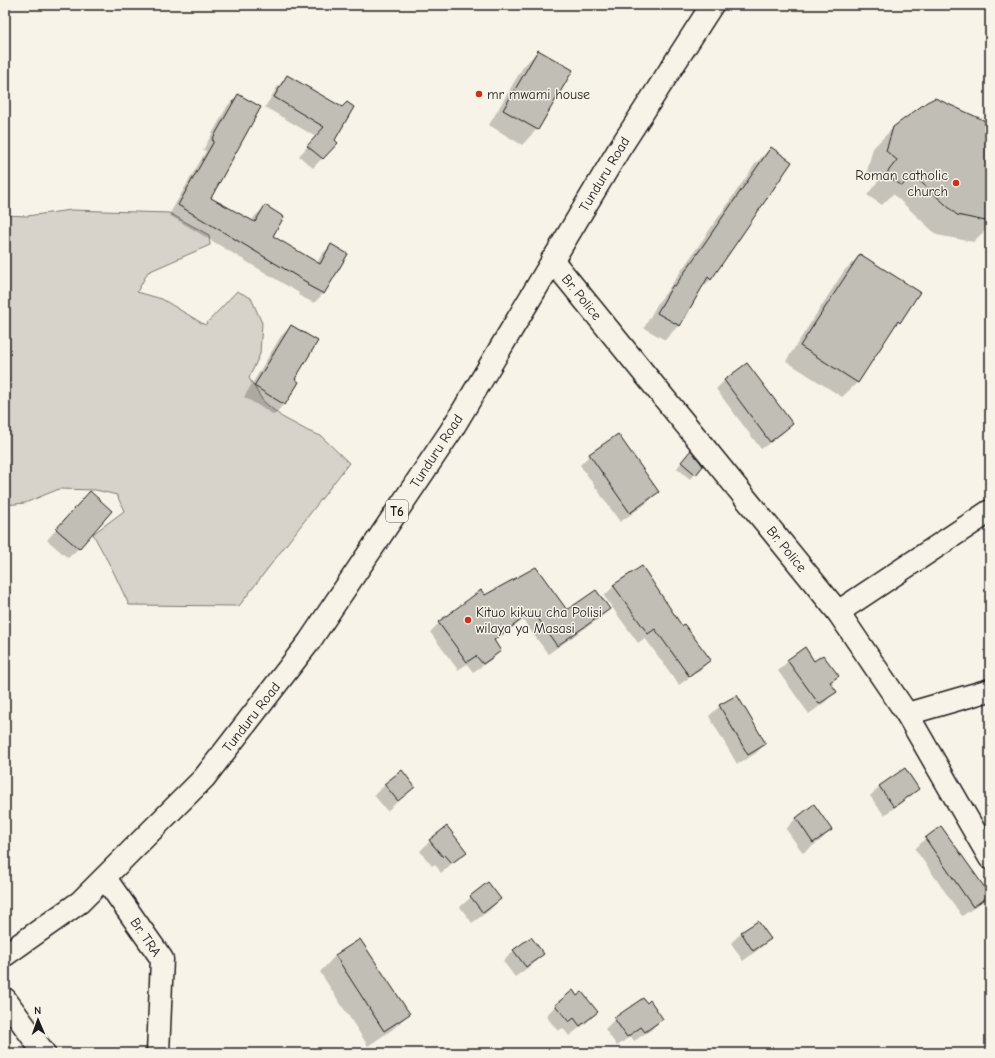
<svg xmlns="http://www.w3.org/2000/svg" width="995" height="1058" font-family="'Comic Neue',sans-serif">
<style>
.green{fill:#d7d3cb;stroke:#7a7874}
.shadow{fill:#0003}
.building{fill:#c0beb5;stroke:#1c1c1c}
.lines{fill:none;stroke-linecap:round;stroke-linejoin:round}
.minor-casing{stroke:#1c1c1c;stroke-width:25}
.highway-casing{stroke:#1c1c1c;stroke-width:25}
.minor{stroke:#f7f3e8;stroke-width:22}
.highway{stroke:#f7f3e8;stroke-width:22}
.poi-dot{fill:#c8321e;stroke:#f7f3e8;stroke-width:1.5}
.labels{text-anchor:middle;stroke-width:3;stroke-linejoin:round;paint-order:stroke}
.shield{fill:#f7f3e8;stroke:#5e5c59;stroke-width:1}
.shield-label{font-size:13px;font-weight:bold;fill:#1c1c1c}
.poi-label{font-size:14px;fill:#1c1c1c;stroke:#f7f3e8;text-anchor:start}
.street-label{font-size:14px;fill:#1c1c1c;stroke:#f7f3e8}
</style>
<rect width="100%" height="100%" fill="#f7f3e8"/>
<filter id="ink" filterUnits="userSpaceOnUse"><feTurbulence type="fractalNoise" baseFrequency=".025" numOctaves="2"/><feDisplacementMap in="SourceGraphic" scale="8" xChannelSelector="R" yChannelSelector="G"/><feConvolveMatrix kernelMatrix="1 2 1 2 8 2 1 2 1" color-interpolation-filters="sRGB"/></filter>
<g filter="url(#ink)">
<path class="green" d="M71,210L169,213L209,235L210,245L148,272L137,292L162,299L205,325L237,291L251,298L262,323L260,354L249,378L263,401L282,417L308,431L321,436L349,463L239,606L129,605L113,571L93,534L124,511L117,495L96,490L59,489L25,503L5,505V215L27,216Z"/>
<g class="shadow">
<path d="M943,5H953L949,9Z"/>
<path d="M538,51L537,129L522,145L489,125L523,67Z"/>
<path d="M288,76L342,108L333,140L336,143L313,168L299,156L316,137L265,107L278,86Z"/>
<path d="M238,95L210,199L252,221L255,216L265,207L271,236L317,263L322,254L332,245L347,254L323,294L314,303L298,295L299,293L169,215L206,151L203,150L228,105Z"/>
<path d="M990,124V226L973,242L937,235L893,194L882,205L867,195L878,181L867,171L873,148L893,128Z"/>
<path d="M771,148L711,279L700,290L679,325L665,340L644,328L659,301L665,294L756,163Z"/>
<path d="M860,255L918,293L899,322L891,330L858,382L842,397L786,361L844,271Z"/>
<path d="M291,326L293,379L298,382L284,404L274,415L244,397L281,336Z"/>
<path d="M725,380L791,424L783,433L761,449L716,389Z"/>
<path d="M590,455L658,492L647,503L620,522L580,465Z"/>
<path d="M686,457L695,474L690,479L677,468Z"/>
<path d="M79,503V548L68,558L47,540Z"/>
<path d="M641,568L681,627L710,660L700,670L679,685L645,638L638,643L604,596L614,586Z"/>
<path d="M481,592L484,596L567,611L609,609L600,618L548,654L523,620L493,642L500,651L491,660L473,672L467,664L458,670L430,632L439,623Z"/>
<path d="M788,661L814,662L838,676L830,684L835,692L825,702L809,714L778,671Z"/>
<path d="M720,706L765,744L755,754L737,764L709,716Z"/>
<path d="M385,785L414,787L387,811L374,795Z"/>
<path d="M880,786L918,789L908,798L884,815L870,796Z"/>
<path d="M814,806L831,830L821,840L803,853L786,829L796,818Z"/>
<path d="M941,827L989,895L978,905L962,916L915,849L925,839Z"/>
<path d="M430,841L466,851L441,873L435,864L432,866L420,851Z"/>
<path d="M471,897L500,899L490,910L472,923L460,907Z"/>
<path d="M758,922L770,939L759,949L743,961L731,943L741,933Z"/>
<path d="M531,938L543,954L533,964L515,977L503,961L514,951Z"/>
<path d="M360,940L409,1014L393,1029L368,1046L320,972L335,956Z"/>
<path d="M577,997L597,1012L586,1023L569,1036L563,1028L558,1031L546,1016L556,1005Z"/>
<path d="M615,1019H662L651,1030L634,1041L631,1036L617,1046L605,1029Z"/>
</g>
<g class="building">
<path d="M538,50L573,70L538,130L503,110Z"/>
<path d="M287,75L342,107L347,102L354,107L335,140L338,143L323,159L307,146L324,127L274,97Z"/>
<path d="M238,94L261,107L211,198L255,222L265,205L284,217L273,236L320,264L331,244L348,254L324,294L307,285L308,283L178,205L214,141L212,140Z"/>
<path d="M935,98L990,123V222L957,215L912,174L902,186L886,174L897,160L886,151L893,127L927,102Z"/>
<path d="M771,147L792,162L711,280L708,277L680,326L657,313L673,285L675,286Z"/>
<path d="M860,254L920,292L900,323L898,321L858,383L800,346Z"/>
<path d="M291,325L318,341L295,379L299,382L285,405L254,386Z"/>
<path d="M747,363L793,424L770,442L724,380Z"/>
<path d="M618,434L659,492L630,513L589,454Z"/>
<path d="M691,450L703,466L696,475L681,462Z"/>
<path d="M90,491L112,511L79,549L56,529Z"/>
<path d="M642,566L682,626L684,624L711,660L689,676L655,629L648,634L613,585Z"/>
<path d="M536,567L567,610L596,590L610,609L557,646L533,611L494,640L501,651L483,664L476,656L467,662L438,622L481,590L485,595Z"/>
<path d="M805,647L814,661L823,655L839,676L830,682L837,692L819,704L787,660Z"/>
<path d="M737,695L766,744L748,755L719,705Z"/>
<path d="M905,768L919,789L894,807L879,786Z"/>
<path d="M402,770L415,787L398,801L384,784Z"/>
<path d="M814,804L832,830L813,843L796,818Z"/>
<path d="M447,826L467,852L452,863L445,855L443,857L429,840Z"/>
<path d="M941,826L990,895L973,907L925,838Z"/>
<path d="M488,882L501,899L483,913L470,896Z"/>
<path d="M758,921L771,939L753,951L741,932Z"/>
<path d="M531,937L544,954L526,967L513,950Z"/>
<path d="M360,939L410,1014L384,1031L335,955Z"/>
<path d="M573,990L577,996L582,992L598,1012L580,1026L574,1018L569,1022L555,1005Z"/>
<path d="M643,998L647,1003L650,1000L663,1019L645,1032L641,1027L627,1037L614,1018Z"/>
</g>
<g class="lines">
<defs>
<g id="minor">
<path d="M552,260L838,612L907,714L990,858"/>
<path d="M838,612L990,511"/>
<path d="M907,714L990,690"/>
<path d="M105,878L162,959L158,1053"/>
<path d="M5,999L44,1053"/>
</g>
<path id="highway" d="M5,955L80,902L204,778L309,642L451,431L618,151L712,5"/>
</defs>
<use href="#minor" class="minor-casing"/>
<use href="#highway" class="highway-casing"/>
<use href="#minor" class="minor"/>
<use href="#highway" class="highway"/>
</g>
</g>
<g class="poi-dot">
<circle cx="479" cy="94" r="4"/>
<circle cx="956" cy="183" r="4"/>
<circle cx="468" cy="620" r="4"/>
</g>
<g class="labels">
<rect class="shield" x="386" y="500" width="22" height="22" rx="3"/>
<g class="shield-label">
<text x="397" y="516">T6</text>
</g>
<g class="poi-label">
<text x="487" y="99">mr mwami house</text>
<text x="948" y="180" text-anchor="end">Roman catholic<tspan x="948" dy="16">church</tspan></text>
<text x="476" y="617">Kituo kikuu cha Polisi<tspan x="476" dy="16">wilaya ya Masasi</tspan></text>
</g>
<g class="street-label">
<text transform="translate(604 174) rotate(-59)" y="5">Tunduru Road</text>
<text transform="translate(582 297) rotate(51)" y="5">Br. Police</text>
<text transform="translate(436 451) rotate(-57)" y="5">Tunduru Road</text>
<text transform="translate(787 549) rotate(51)" y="5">Br. Police</text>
<text transform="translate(251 717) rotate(-52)" y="5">Tunduru Road</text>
<text transform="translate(146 937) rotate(56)" y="5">Br. TRA</text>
</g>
</g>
<rect width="995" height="1058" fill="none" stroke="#f7f3e8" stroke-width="20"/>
<rect x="10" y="10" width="975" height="1038" fill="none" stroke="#1c1c1c" stroke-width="1.5" filter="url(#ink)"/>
<g transform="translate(38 1020) rotate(358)" stroke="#f7f3e8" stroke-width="3" paint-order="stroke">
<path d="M0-3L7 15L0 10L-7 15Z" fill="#1c1c1c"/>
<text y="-6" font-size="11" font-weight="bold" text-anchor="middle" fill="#1c1c1c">N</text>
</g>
</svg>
